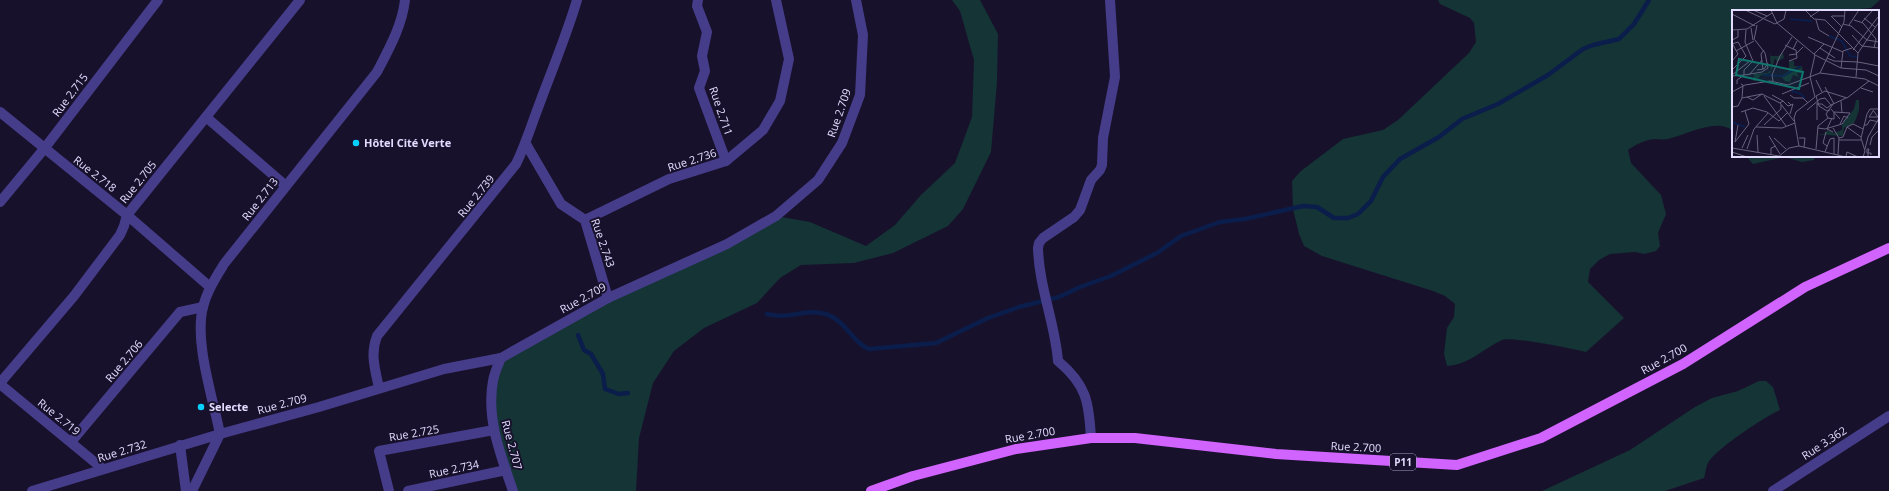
<svg xmlns="http://www.w3.org/2000/svg" width="1889" height="491" font-family="'Open Sans',sans-serif">
<style>
.green{fill:#143436}
.lines{fill:none;stroke-linecap:round;stroke-linejoin:round}
.stream{stroke:#0b1d4b;stroke-width:4.5}
.minor{stroke:#463d8a;stroke-width:10}
.major{stroke:#d164fe;stroke-width:10}
.poi-dot{fill:#09d1fe;stroke:#18112c;stroke-width:1.5}
.labels{text-anchor:middle;stroke-width:4;stroke-linejoin:round;paint-order:stroke}
.shield{fill:#18112c;stroke:#a69fc0;stroke-width:1}
.shield-label{font-size:10px;font-weight:bold;fill:#e3dcff}
.street-label{font-size:11px;fill:#e3dcff;stroke:#18112c}
.poi-label{font-size:11px;font-weight:bold;fill:#e3dcff;stroke:#18112c;text-anchor:start}
.inset-river{fill:none;stroke:#0b1d4b;stroke-width:2}
.inset-road{fill:none;stroke:#696280;stroke-width:1}
.view{fill:#0f766e;fill-opacity:0.15;stroke:#0f766e;stroke-width:2}
.inset-edge{fill:none;stroke:#e3dcff;stroke-width:2}
</style>
<rect width="100%" height="100%" fill="#18112c"/>
<g class="green">
<path d="M952,0H980L998,34L997,82L991,152L963,209L948,226L893,253L854,263L801,265L780,278L757,303L704,328L674,351L653,383L639,438L636,491H513L491,403L501,358L776,216L810,222L866,246L895,225L921,195L955,163L972,117L974,60L960,11Z"/>
<path d="M1438,0H1880L1871,8L1840,11H1733V131C1717,117 1686,135 1668,139C1664,140 1660,139 1656,139C1646,139 1635,145 1628,150L1631,163L1661,195L1666,214L1658,233L1660,246L1656,251L1644,254L1635,252L1610,254L1599,260L1590,269L1588,282L1624,318L1586,352C1574,349 1510,336 1502,340C1481,350 1471,364 1447,366L1444,354L1447,328L1454,317L1455,304L1445,296L1433,291L1322,256L1304,246L1299,234L1293,209L1292,181L1301,171L1343,139L1383,130L1398,120L1469,53L1476,42L1474,23L1470,18L1440,4Z"/>
<path d="M1746,156H1815L1814,160L1802,162L1784,157L1753,164Z"/>
<path d="M1759,381H1766L1773,387L1780,410C1763,418 1722,445 1710,460C1706,464 1706,472 1704,478L1665,491H1542L1630,450L1695,407L1712,398L1738,391Z"/>
</g>
<g class="lines">
<g class="stream">
<path d="M767,314C790,320 804,308 826,314C845,320 852,342 869,349L936,343L988,318L1019,307L1059,297L1080,287L1111,276L1157,253L1181,236L1220,222L1245,219L1303,206L1317,207L1334,218H1348L1358,214L1371,201L1383,177L1400,159L1439,137L1462,119L1498,104L1548,75L1583,49L1593,45L1619,39L1634,24L1649,0"/>
<path d="M578,335L584,350L591,354L603,374L605,389L619,394L628,393"/>
</g>
<g class="minor">
<path d="M698,0L697,6L707,32L702,56L705,71L699,88L726,161"/>
<path d="M0,112L127,215L210,287"/>
<path d="M206,117L286,186"/>
<path d="M526,144L561,204L585,220L608,298"/>
<path d="M0,202L44,149L158,0"/>
<path d="M585,220L669,179L726,161L763,130L780,101L789,59L776,0"/>
<path d="M501,358C498,365 494,374 493,381C486,419 501,456 513,491"/>
<path d="M0,383L74,296L120,235L124,226L127,215L300,0"/>
<path d="M0,384L103,469"/>
<path d="M379,388C375,369 370,354 377,336L516,164C524,148 529,132 535,116C549,77 565,40 577,0"/>
<path d="M1091,438C1089,403 1087,385 1058,361C1055,323 1039,287 1038,248L1039,243L1043,238L1074,217L1080,210L1091,180L1100,170L1102,165L1103,138L1115,77L1110,0"/>
<path d="M71,442L180,312L203,307"/>
<path d="M180,445L186,491"/>
<path d="M32,491L220,434C213,398 194,342 203,307C207,291 216,277 224,264L377,72C389,49 402,26 405,0"/>
<path d="M192,491L220,434L319,407L444,369L501,358L608,298L727,244L776,216L818,180L842,143L860,95L863,35L856,0"/>
<path d="M389,491L379,451L494,430"/>
<path d="M408,491L506,470"/>
<path d="M1773,491L1889,416"/>
</g>
<path class="major" d="M871,491L913,476L1016,449L1091,438H1135L1276,454L1457,465L1541,438L1683,364L1805,287L1889,248"/>
</g>
<g class="poi-dot">
<circle cx="356" cy="143" r="4"/>
<circle cx="201" cy="407" r="4"/>
</g>
<g class="labels">
<rect class="shield" x="1390" y="454" width="26" height="16" rx="3"/>
<g class="shield-label">
<text x="1403" y="466">P11</text>
</g>
<g class="street-label">
<text transform="translate(70 95) rotate(-53)" y="4">Rue 2.715</text>
<text transform="translate(721 111) rotate(71)" y="4">Rue 2.711</text>
<text transform="translate(839 113) rotate(-71)" y="4">Rue 2.709</text>
<text transform="translate(692 160) rotate(-18)" y="4">Rue 2.736</text>
<text transform="translate(95 174) rotate(38)" y="4">Rue 2.718</text>
<text transform="translate(138 182) rotate(-51)" y="4">Rue 2.705</text>
<text transform="translate(476 196) rotate(-51)" y="4">Rue 2.739</text>
<text transform="translate(260 199) rotate(-52)" y="4">Rue 2.713</text>
<text transform="translate(603 243) rotate(71)" y="4">Rue 2.743</text>
<text transform="translate(583 298) rotate(-29)" y="4">Rue 2.709</text>
<text transform="translate(1664 359) rotate(-29)" y="4">Rue 2.700</text>
<text transform="translate(124 361) rotate(-50)" y="4">Rue 2.706</text>
<text transform="translate(282 404) rotate(-15)" y="4">Rue 2.709</text>
<text transform="translate(59 417) rotate(39)" y="4">Rue 2.719</text>
<text transform="translate(414 433) rotate(-10)" y="4">Rue 2.725</text>
<text transform="translate(1030 435) rotate(-10)" y="4">Rue 2.700</text>
<text transform="translate(1824 443) rotate(-33)" y="4">Rue 3.362</text>
<text transform="translate(512 445) rotate(75)" y="4">Rue 2.707</text>
<text transform="translate(1356 447) rotate(3)" y="4">Rue 2.700</text>
<text transform="translate(122 451) rotate(-17)" y="4">Rue 2.732</text>
<text transform="translate(454 469) rotate(-12)" y="4">Rue 2.734</text>
</g>
<g class="poi-label">
<text x="364" y="147">Hôtel Cité Verte</text>
<text x="209" y="411">Selecte</text>
</g>
</g>
<g transform="translate(1732 10)">
<rect width="147" height="147" fill="#18112c"/>
<path d="M51,43L52,48L46,51V54L43,48L40,59L38,63L29,65L24,71H21L22,64L35,63L39,60L38,44L39,46H47ZM57,51H62V56H70L71,62L65,63L67,67L61,65L58,72L53,71L49,66L57,61ZM124,90H127V100L124,109L122,113L112,118L111,126L81,124H92L95,120L102,123L110,120V114L122,99Z" fill="#143436"/>
<path class="inset-river" d="M58,9L80,11M97,26L110,31L118,46L126,47M31,65L51,66L69,56M60,83L61,81L69,84L73,88M0,112L13,117"/>
<path class="inset-road" d="M13,0L43,14L52,9L54,0M21,0L35,6M39,0L45,13L83,45L109,58L134,60L147,66M73,0L82,9L93,10L126,43M0,4L23,16M99,6L110,17M100,6H113M78,7L88,0M132,8L143,17M84,10L87,20L97,26M122,10L131,13L144,29L142,38M130,12L141,0M111,14L119,16L135,30L147,32M117,15L127,0M19,18L21,30M0,20L15,19L40,3M120,25L130,36L147,38M76,27L111,42M0,30L6,27V20M22,30L25,15M0,34L6,32L14,46L0,60M53,35L61,39L65,31M88,38L103,48M121,40L146,7M4,41L22,31M82,44L92,34M57,45L64,44L71,37M95,48L102,51L126,52M0,51L6,44L0,33M57,51L65,48L64,40L61,39M126,52L147,56M109,58L111,41L120,38M31,59L29,44L32,40M25,60L32,59L36,53M88,63L112,12L113,0M0,65L18,51M17,65L30,50M0,66L12,65V60L21,51L13,32L14,20M78,67L83,45M124,67L126,43L147,12M84,70L90,82M41,71L40,65L48,46L60,27M5,74V70L12,65L30,62L36,58L33,43L23,30M9,74L11,75L10,88L30,84L48,93L62,111M93,77L102,94M129,78L141,82M0,82L13,75L38,71L56,75L88,63L133,69L147,76M50,84L77,73M40,85L51,91L48,93M58,85L62,88H71L76,93M32,86L54,116M15,87L21,90L30,84M51,91L56,96L59,95L56,92M109,91L110,103M85,94H90L95,98L99,95M0,97L6,96L10,88M21,98L35,102L47,111L56,102M99,99L108,109M75,100L88,89L93,88L99,95L114,88M98,100L95,101L87,96L84,86L93,81L115,88L137,71M141,101L137,107H146L141,100M9,102L21,98M58,104L61,94L59,95M100,108L95,119L101,122M85,110V93M108,114L112,106L116,108M32,115L49,99V95M132,115H135L138,110L147,112M24,117L50,118L63,113M115,117L129,127M86,118L93,119L110,114L118,103L102,102V109L96,108M101,118L107,128L106,145M94,122L91,133L95,136M25,125L26,142M37,126L48,144M42,128L54,139M67,128H73L72,137M107,128L111,127L115,117L121,114L131,119M107,130H129M3,132L17,114L13,101M3,132L6,115M138,135L140,127L147,120M67,136L62,108L64,102L83,87L78,67M0,138L47,146M10,138L16,125M15,139L22,119L36,103M84,139L86,116L96,108L94,104L101,94M133,139L136,127L147,108M0,142L15,147M93,142L98,129L102,128M102,144V128M39,145V138L44,136M114,146L115,142L126,147M46,147L57,138L67,136L114,147M131,147L133,141L129,128L135,104L138,99H147M136,147V143L137,139H135V143H139V145"/>
<path class="view" d="M7,49L71,62L67,79L4,65Z"/>
<rect width="147" height="147" class="inset-edge"/>
</g>
</svg>
